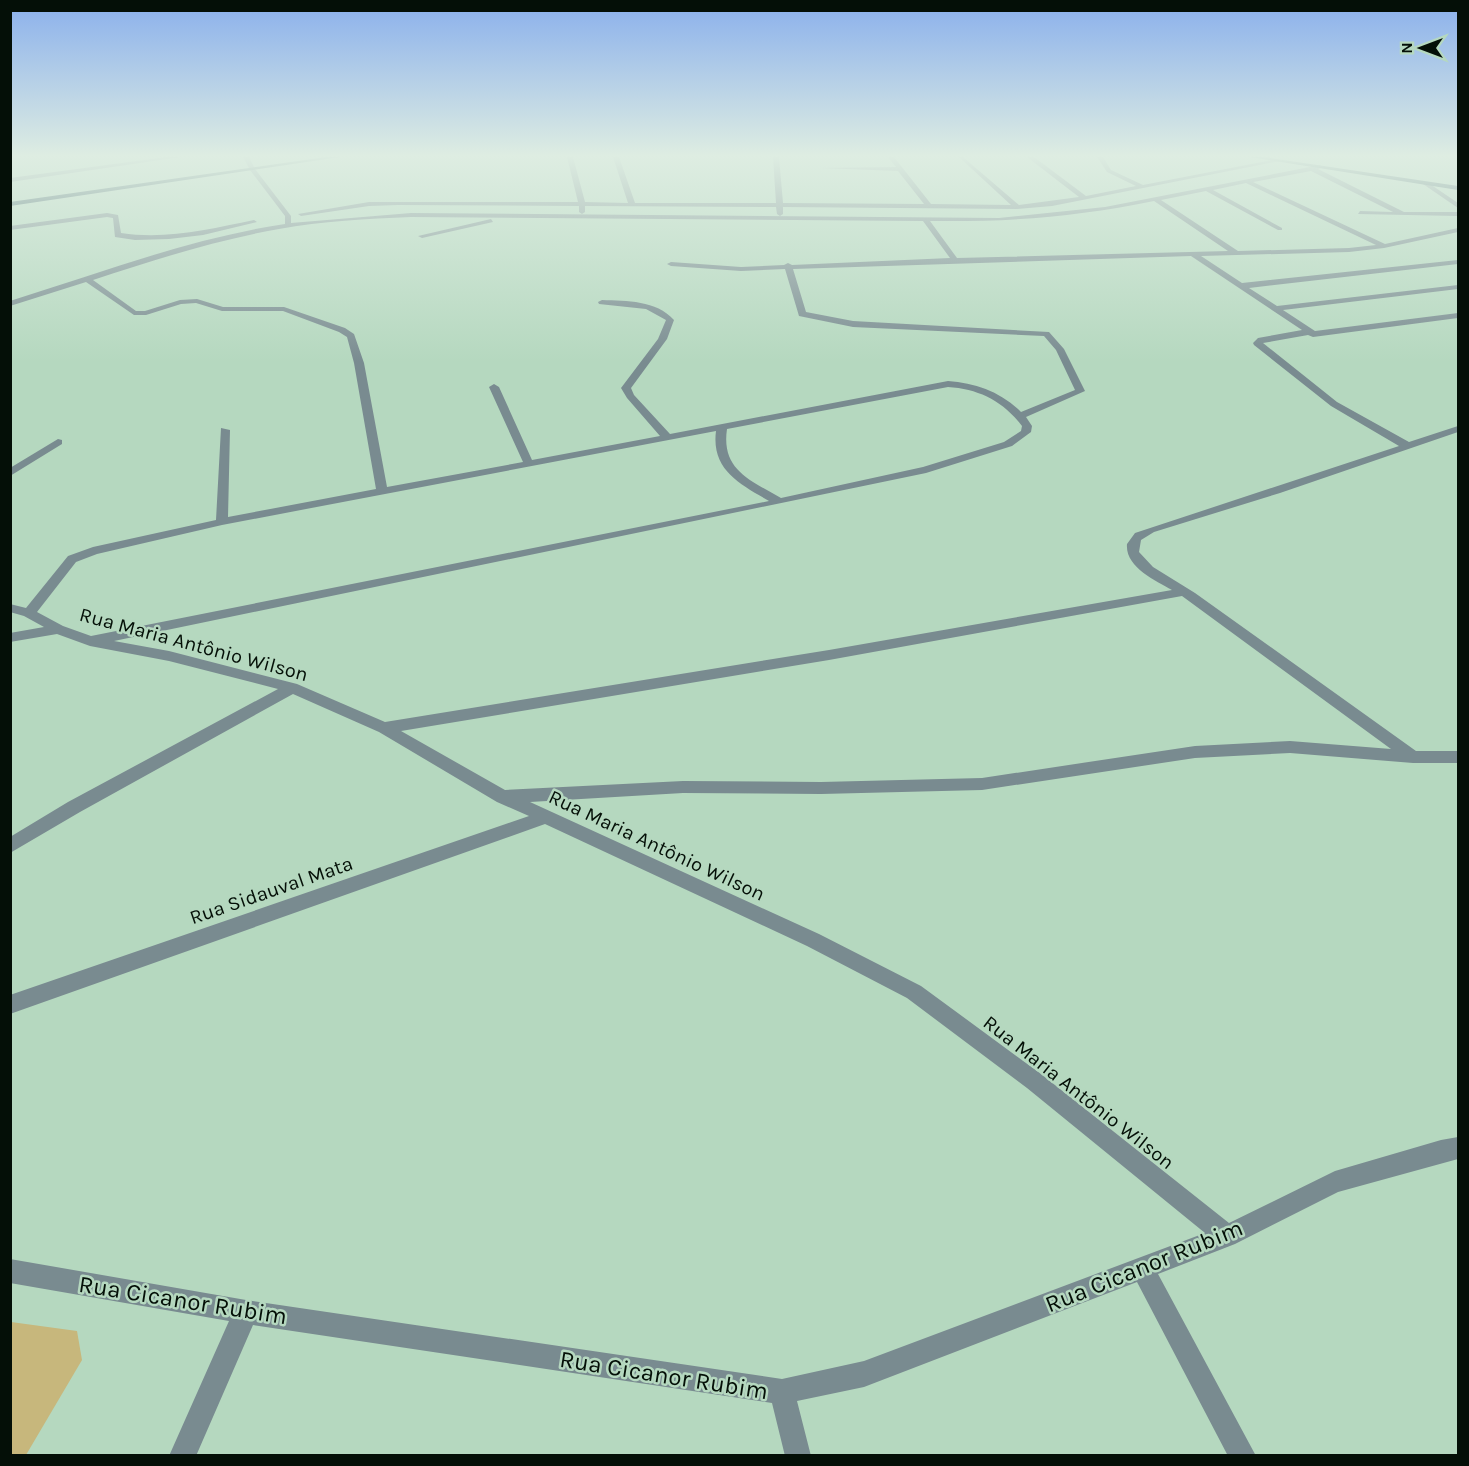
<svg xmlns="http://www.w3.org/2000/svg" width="1469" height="1466" font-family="Karla,sans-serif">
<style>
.green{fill:#c7b77c}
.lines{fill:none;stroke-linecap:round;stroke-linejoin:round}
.minor{fill:#798b90;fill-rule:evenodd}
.major{fill:#31545d;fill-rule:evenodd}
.labels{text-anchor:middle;stroke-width:5;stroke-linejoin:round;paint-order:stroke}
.street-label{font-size:20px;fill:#040f07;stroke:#b5d8bf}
.near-street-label{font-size:24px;fill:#040f07;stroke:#b5d8bf}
</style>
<rect width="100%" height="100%" fill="#b5d8bf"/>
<path class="green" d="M11,1322L77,1331L82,1360L26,1455H11Z"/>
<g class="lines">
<g class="minor">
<path d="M166,157H181L10,182V178Z"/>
<path d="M243,157H249L255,169L291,216V223L411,213L999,218L1105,207L1320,165L1323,167L1318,169L1404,212H1458V216L1358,214L1360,211L1393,212L1311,171L1253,182L1385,244L1458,228V232L1384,248L1349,252L1201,256L1242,283L1458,260V264L1249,288L1277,306L1458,285V289L1283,310L1315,331L1458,313V318L1313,337L1308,335L1263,343L1337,402L1409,442L1458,426V432L1280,493L1154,532L1141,540L1139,552L1153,567L1195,593L1416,751H1458V763H1413L1290,753L1195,758L982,790L821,794L683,793L530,802L819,934L921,986L1041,1074L1229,1223L1335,1171L1441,1140L1458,1137V1159L1338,1192L1235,1244L1158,1274L1256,1456H1228L1137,1282L864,1387L797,1401L811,1456H785L772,1403L253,1325L196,1456H169L229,1321L10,1283V1259L246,1300L782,1379L864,1361L1205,1233L1027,1088L907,998L807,946L545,824L10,1014V995L529,816L497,802L379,732L293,694L80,812L10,853V837L68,802L278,689L169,661L90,646L57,634L10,642V633L44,627L24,616L10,612V604L26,608L68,556L93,547L216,520L221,428L230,430L228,517L376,489L354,363L347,337L339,332L283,311H222L196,303L181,304L146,315H134L86,282L10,306V301C100,273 191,238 285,224V216L250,170ZM1246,183L1376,245L1349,248L1238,251L1161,200L1206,191L1278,230H1282V228L1213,190ZM1154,201L1228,251L957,258L930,221C1009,222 1076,217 1154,201ZM411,217L923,221L950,258L792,265L788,263L784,265L741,267L671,262L667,264L671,266L741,271L785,269L799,316L853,327L1044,336L1056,350L1075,390L1021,412C1001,392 976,383 948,381L670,434L634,395L631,388L667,339L674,320C656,300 627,301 602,300L598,302L599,304L646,309L666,320L658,339L621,388L627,398L660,436L532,460L499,387L494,384L489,387L523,462L387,487L364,363L354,334L345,328L284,307H223L197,299L180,300L145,311H136L93,280C154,260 216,240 279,229C322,221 367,219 411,217ZM1191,256L1302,330L1258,338L1253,343L1254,345L1331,406L1399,446L1135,533L1127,544C1125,567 1155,580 1172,590L829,650L385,722L297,684L169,651L114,641L926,473L1012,446L1031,432L1032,426L1026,417L1085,391L1064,349L1049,332L853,321L806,312L793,269ZM948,387C979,389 1003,401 1022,426L1021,431L1004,442L923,467L781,498C750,480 721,470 727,429ZM716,431C711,470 740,484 769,501L91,636L63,626L37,612L76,562L97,554L222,525ZM1182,596L1391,749L1290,741L1195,746L982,778L821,782L683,781L505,790L401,731L829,660Z"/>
<path d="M567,157H573L585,202L628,203L613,157H619L635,203H776L773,157H779L783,203L924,204L898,171L820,168L896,167L888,157H894L931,204L1011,205L959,157H963L1019,205L1079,197L1027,157H1034L1086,196L1136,186L1107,172L1097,157H1103L1111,170L1143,185L1277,159L1280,161L1052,206L1017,209L783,207V214L780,216L777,214L776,207L585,206V212L582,214L579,212V206L398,205L369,206L301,216L298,214L369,202H578Z"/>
<path d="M1423,182H1427L1458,203V208L1423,184Z"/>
<path d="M107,213L118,215L121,233C166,240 210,229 254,220L257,222L203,235L169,239L135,240L115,237L113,218L107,217L10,230V226Z"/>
<path d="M491,219L493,222L422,238L418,236Z"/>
<path d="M58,439L62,440V444L10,476V468Z"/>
</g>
<g class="major">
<path d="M326,157H340L10,206V202Z"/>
<path d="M1250,157H1264L1458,186V190Z"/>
</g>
</g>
<linearGradient id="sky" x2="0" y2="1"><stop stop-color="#8ab0ec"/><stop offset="0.43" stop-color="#deede2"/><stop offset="1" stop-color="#deede2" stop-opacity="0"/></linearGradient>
<rect width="1469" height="362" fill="url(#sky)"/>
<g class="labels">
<g class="street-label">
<text transform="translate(194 644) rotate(15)" y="7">Rua Maria Antônio Wilson</text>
<text transform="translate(657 845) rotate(25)" y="7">Rua Maria Antônio Wilson</text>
<text transform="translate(271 890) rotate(-19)" y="7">Rua Sidauval Mata</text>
<text transform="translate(1079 1092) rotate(38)" y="7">Rua Maria Antônio Wilson</text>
</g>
<g class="near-street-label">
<text transform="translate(1144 1266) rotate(-22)" y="8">Rua Cicanor Rubim</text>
<text transform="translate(183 1300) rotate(9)" y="8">Rua Cicanor Rubim</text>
<text transform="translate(664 1375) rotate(9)" y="8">Rua Cicanor Rubim</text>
</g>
</g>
<rect width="1469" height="1466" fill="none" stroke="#040f07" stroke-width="24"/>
<g transform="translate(1421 48) rotate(270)" stroke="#b5d8bf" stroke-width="4.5" paint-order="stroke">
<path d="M0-4.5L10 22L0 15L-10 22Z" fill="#040f07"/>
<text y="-9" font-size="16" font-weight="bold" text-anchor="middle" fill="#040f07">N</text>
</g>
</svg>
